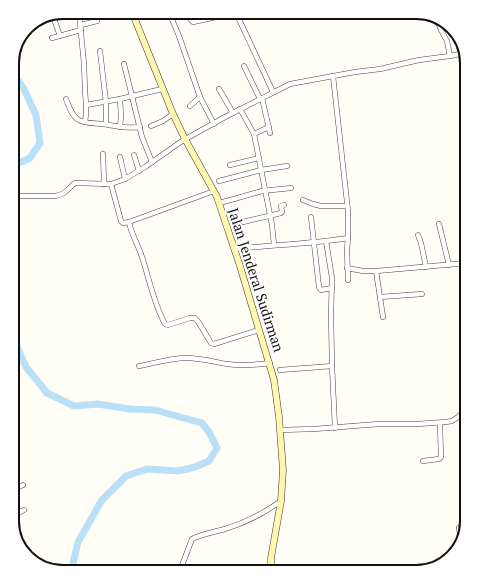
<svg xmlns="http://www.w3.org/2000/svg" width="479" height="584" font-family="'PT Serif',serif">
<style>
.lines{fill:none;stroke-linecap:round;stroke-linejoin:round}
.river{stroke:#b9e0f7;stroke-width:7}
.street-casing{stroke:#444;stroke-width:5.5}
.secondary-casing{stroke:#333;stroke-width:7}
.street{stroke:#fff;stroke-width:4.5}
.secondary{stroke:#fff6b0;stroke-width:6}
.labels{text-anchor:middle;stroke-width:4;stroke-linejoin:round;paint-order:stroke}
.street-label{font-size:14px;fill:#111;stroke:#fff}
.rim{fill:none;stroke:#111;stroke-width:2}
</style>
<rect width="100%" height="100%" fill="#fffdf5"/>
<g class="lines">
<g class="river">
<path d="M12,166L30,158L40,143L36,115L24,89L12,72"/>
<path d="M12,336L26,367L47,393L74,406L98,404L130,409L155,410L202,423L209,432L217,448L209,461L195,467L178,471L147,469L126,476L102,500L78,542L71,572"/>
</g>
<defs>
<g id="street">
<path d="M79,12L84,64L85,90L86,105L120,99L162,89"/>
<path d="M169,12L179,36L200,97L214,124"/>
<path d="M187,12L191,20L193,22L212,18L224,12"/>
<path d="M229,12L236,15L238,17L273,92"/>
<path d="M53,16L60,36"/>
<path d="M436,17L441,30L447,41L450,56"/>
<path d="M36,22L37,24"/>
<path d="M81,25L97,21L98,16V12"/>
<path d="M52,38L81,30"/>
<path d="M100,51L106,102V124"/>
<path d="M124,64L142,137L152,162"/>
<path d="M244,66L260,99"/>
<path d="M333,76L348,211V238L347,250L348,280"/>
<path d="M219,89L233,113"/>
<path d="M262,98L270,133"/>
<path d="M66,99C69,106 72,117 79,120C85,124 96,123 103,124C116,126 128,129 140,127"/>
<path d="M190,106L200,97"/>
<path d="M240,109L254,134L272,225L274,245"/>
<path d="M85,122L86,114V105"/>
<path d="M151,126L163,121L173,114"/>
<path d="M120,127L121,116L120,99"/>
<path d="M254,134L269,127"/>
<path d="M103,154L104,184"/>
<path d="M134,155L139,171"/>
<path d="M120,157L125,179"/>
<path d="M230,165L259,158"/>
<path d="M219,181L261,170L287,166"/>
<path d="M111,184L121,221L123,223L129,222L214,191"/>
<path d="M12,196H55C67,194 67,189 75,183L111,184L125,179L145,167L182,141L225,117L290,84L355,72L380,69L419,60L450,56L464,53"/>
<path d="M303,200L313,204L321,206H347"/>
<path d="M219,203L234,199L262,191L291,188"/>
<path d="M311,217L319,287L321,290L332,288"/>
<path d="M129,222C131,233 137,243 141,254C149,277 153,302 165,324L168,325L190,318H195L199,323L211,343L214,344L259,330"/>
<path d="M243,222L281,213L282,212L281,206L284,205"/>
<path d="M439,224L449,265"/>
<path d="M418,235L421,243L426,267"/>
<path d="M326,241L332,278L331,315L332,366"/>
<path d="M234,249C272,245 311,244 348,238"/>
<path d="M347,268L363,271H376L467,263"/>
<path d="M376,271L383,317"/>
<path d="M380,297L422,294"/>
<path d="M139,366C155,363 171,358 187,358C201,358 214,362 227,364C241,366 255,365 270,363"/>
<path d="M280,370L332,366L335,428"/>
<path d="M280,430L314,429L379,424H417L446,422L452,421L458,417L467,408"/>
<path d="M423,461L439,459L441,457L440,423"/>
<path d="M12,490L23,485"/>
<path d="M12,496L18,511L20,512L24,510"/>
<path d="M459,528L461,544"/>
<path d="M178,572L181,568L192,539C202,534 214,532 225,529C245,523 264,513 281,501"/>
</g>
<path id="secondary" d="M132,12L173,114L185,139L217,197L240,266L274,380L279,417L283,470L281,501L271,558V572"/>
</defs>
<use href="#street" class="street-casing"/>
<use href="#secondary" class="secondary-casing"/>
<use href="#street" class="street"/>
<use href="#secondary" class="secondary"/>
</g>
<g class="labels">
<g class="street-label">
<text transform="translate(256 280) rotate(72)" y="5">Jalan Jenderal Sudirman</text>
</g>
</g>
<path d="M0 0H479V584H0ZM63 19H416A44 44 0 0 1 460 63V521A44 44 0 0 1 416 565H63A44 44 0 0 1 19 521V63A44 44 0 0 1 63 19Z" fill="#fff" fill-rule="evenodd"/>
<path class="rim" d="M63 19H416A44 44 0 0 1 460 63V521A44 44 0 0 1 416 565H63A44 44 0 0 1 19 521V63A44 44 0 0 1 63 19Z"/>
</svg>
